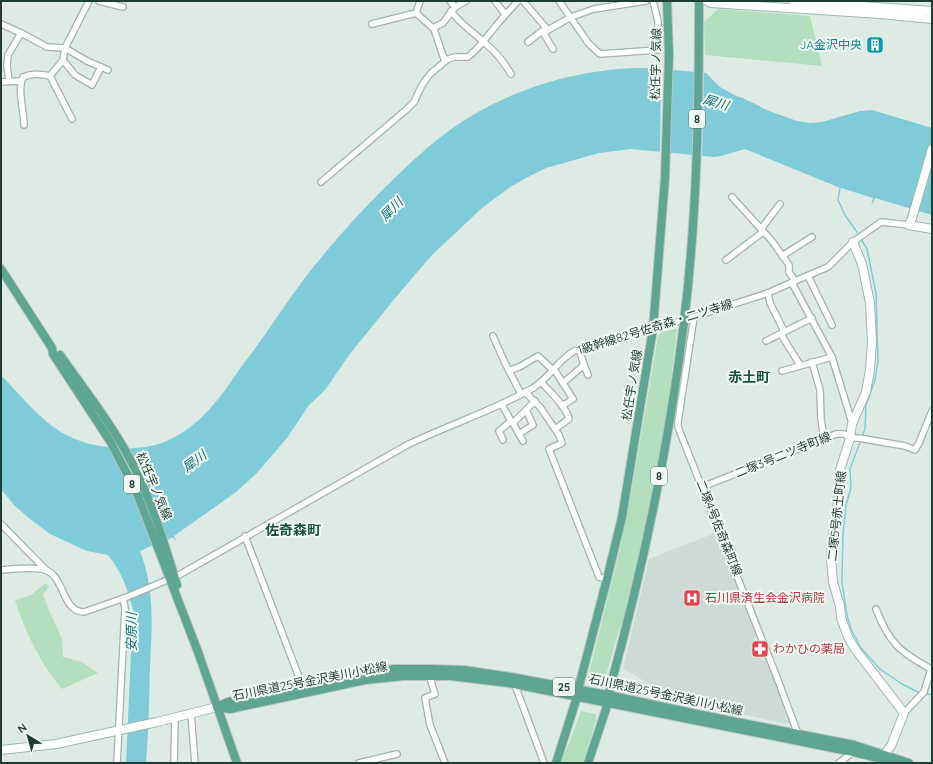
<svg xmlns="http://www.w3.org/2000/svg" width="933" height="764" font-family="Quicksand,'Noto Sans JP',sans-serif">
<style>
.built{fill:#ccdbd4}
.green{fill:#b4dfbf}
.water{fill:#7fcbd7}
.pier{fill:#deebe5}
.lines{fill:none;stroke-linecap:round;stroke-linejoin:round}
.stream{stroke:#7fcbd7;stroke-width:1.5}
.street-casing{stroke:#a1b3ac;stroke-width:8}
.secondary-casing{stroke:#9cb8ad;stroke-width:10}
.primary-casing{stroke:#bcc5c2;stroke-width:10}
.street{stroke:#fff;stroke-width:5.5}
.secondary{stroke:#fff;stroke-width:8}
.primary{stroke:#5ea691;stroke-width:8}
.labels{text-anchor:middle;stroke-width:4;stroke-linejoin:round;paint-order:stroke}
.shield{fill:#eff8f3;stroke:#5d756d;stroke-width:1}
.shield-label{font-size:11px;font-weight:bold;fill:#1e3d34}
.culture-label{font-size:12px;fill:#0d838f;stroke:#eff8f3;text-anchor:end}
.street-label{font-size:12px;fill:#1e3d34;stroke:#eff8f3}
.health-label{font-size:12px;fill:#be3a42;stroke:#eff8f3;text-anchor:start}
.water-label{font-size:13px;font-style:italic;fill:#126e7e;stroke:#eff8f3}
.quarter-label{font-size:14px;font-weight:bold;fill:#185041;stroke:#eff8f3}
</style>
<rect width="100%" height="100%" fill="#deebe5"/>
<path class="built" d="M718,532L760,636L753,638L762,660L769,658L794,725L682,702L623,669L649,559Z"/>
<g class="green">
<path d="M718,9L810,16L822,66L705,55L704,22Z"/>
<path d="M675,329L677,330L665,428L648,517L627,611L618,633L605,679L602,683L588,681V677L620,549L630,500L658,336L661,332Z"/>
<path d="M46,583L49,587L43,594L47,606L62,639L63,657L82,662L98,673L62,689C40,663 25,632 15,600L31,595Z"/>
<path d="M581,711L596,714V720L583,763H560L569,743Z"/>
</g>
<path class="water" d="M651,61L652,68L706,73L720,87L736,96L743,98L769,111L797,121L810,123L822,122L860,111L872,110L932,128V215L875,198L871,207L873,198L838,187L745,149L721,156L714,157L631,149L599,153L546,168L526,178L510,187L482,208L431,256L396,297L349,355L325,390L309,405L287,438L256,474L236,492L174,536L176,541L172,537L168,540L160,542L140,551C155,590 152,625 150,666C149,679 150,692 149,705C149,725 147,744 146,763H126L133,609C127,587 122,573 108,555L87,551L50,534L30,519L14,505L1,489V375C40,416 58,445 120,448C137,449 154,447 169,440C201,425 220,398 239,370C251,354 262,339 273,323C287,303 300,283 315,265C342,232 371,200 403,170C418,156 433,142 450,130C507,89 580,67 650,68Z"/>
<g class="pier">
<path d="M661,67H674L671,87L669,155L660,154Z"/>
<path d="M695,70L704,71L702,157H693Z"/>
</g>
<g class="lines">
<g class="stream">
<path d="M840,188L838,200L845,215L857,232"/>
<path d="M861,239L867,249L876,293L878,361L875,380L866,405L865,429L850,469L851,488L846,505L843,534L842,582L847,615L851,629L861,648L880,669L902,684L920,693"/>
<path d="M924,693L932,695"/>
</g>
<defs>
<g id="street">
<path d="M99,1L123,7"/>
<path d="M450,1L455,7L466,1"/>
<path d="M495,1L505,14"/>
<path d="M523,1L548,30L544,34L553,49"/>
<path d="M559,1L589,44L600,54L658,50V21L653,1"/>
<path d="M451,11C460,24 473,32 485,43C496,52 504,62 511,74"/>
<path d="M416,13L434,29L443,56L445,61"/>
<path d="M416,13L420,1"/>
<path d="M1,24L21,33L47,47L65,48L89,1"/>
<path d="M372,24L416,13"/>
<path d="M434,29L435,27L443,23L455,7"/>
<path d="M548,30L571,17L594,9L646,1"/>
<path d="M528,42L542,31L544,34"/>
<path d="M63,60L75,75L92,85L101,67"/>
<path d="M50,76L72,119"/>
<path d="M9,81L7,66L8,55L21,33"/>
<path d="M1,82L21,81"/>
<path d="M24,125C24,111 17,89 23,77C33,73 40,74 50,76L63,60L65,48L87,61L108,70"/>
<path d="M321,182L406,110L414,102L422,85L430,74L448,59L455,57H468C480,47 485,39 495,27C502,18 510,10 518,1"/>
<path d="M732,197L772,241L789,265V272L795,281"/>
<path d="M761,229L780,204"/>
<path d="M782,256L812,237"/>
<path d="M726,260L763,232"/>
<path d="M808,276L832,325"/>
<path d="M792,283L832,357L852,423"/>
<path d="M768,293L770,303L783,329L782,336L800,365"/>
<path d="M694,317L678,422V427L776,675L798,734"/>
<path d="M493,336L504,361L521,394"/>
<path d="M766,341L812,318"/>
<path d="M812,362L820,390L821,419L824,439"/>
<path d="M584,365L588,375"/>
<path d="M554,369L573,399L562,406"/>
<path d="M509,371L521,366L538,356L553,370"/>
<path d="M782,371L832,357"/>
<path d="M541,382C549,391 567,407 569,419L555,429"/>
<path d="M563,383L584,365L579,349"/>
<path d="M525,392L540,407L559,435L562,443L549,449L599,577L607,579"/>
<path d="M502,405L511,421L513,423L535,401"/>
<path d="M513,423L519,434L533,425L526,410"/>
<path d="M519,434L523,441"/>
<path d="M503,440L499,431L511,421"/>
<path d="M702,487L836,434H844L850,438H859L905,446L915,450L919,443L932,411"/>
<path d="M1,524L46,570"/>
<path d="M245,536L302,685"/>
<path d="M1,570C11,569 37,567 45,570C65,576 61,611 84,612L127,597L179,575L407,445C448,425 493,411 533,388C550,378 558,359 576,350L694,317L768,293L795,281L828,267L853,242L881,222L909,225"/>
<path d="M876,609C889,643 900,652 931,669L924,692L904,713"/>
<path d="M429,675L435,694L425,698L430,725L445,763"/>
<path d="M515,685L544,763"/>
<path d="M191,714L195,763"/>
<path d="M117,763L125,608L123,598"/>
<path d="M174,763L175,717"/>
<path d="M359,763L397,754"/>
<path d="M839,763L853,752"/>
</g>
<g id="secondary">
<path d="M707,1L711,3L880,14L932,19"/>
<path d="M793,1L932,11"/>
<path d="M932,149L912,218L909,225L932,229"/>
<path d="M853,242L862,264L870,303L872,342L870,370L866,392L852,424L850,438L840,470L839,495L832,543L831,559L833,582L840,606L841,618L848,637L855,649L904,713L891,746L880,759"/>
<path d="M1,750L56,744L157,722L217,707"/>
</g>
<g id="primary">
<path d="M1,269L52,348L53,354L110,441L126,472L138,496L198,652L237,763"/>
<path d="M60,355C84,389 110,422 130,459C151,498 164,543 177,585"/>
<path d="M217,707L228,702L283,689L361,673L395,669H431L464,670L511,677L608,695L692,713L854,745L909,763"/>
<path d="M218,707L230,709L365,680L404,676H450L509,683L853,752L874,757L890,763"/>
<path d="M556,763L577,697L578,690L607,579L622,517L653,329L665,178L669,54L667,1"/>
<path d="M588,763L608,703L610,688C643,568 669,446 684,322C697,216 699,108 699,1"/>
</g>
</defs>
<use href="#street" class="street-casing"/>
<use href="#secondary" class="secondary-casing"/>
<use href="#primary" class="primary-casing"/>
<use href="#street" class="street"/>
<use href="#secondary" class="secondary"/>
<use href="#primary" class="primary"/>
</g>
<defs>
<symbol id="building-square" viewBox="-11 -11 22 22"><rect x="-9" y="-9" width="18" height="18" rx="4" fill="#0f9aa8" stroke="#eff8f3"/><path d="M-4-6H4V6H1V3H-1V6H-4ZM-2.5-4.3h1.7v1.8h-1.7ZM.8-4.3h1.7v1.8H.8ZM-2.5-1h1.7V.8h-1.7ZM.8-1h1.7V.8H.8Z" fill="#fff"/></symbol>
<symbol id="hospital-square" viewBox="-11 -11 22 22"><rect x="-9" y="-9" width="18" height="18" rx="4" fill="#e0444e" stroke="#eff8f3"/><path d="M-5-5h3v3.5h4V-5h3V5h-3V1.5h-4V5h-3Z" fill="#fff"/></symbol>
<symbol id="pharmacy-square" viewBox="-11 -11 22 22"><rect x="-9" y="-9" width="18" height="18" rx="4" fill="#e0444e" stroke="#eff8f3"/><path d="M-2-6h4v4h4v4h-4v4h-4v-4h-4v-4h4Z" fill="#fff"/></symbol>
</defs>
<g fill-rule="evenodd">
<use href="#building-square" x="865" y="35" width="20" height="20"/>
<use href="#hospital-square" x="682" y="588" width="20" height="20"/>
<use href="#pharmacy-square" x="750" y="639" width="20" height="20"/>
</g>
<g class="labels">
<g class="shield">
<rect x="689" y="110" width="16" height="18" rx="3"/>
<rect x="651" y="467" width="16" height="18" rx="3"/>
<rect x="124" y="475" width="16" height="18" rx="3"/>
<rect x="553" y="678" width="22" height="18" rx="3"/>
</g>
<g class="shield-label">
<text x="697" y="123">8</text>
<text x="659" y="480">8</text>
<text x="132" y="488">8</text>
<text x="564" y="691">25</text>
</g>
<g class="culture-label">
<text x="862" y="49">JA金沢中央</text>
</g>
<g class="street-label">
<text transform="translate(656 64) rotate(-89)" y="4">松任宇ノ気線</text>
<text transform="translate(655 327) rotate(-17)" y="4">1級幹線82号佐奇森・二ツ寺線</text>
<text transform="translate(632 385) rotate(-81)" y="4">松任宇ノ気線</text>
<text transform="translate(783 455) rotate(-22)" y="4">二塚3号二ツ寺町線</text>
<text transform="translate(154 486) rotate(67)" y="4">松任宇ノ気線</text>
<text transform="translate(837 516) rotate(-84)" y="4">二塚5号赤土町線</text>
<text transform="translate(719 528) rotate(68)" y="4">二塚4号佐奇森町線</text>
<text transform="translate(310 681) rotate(-11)" y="4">石川県道25号金沢美川小松線</text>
<text transform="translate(666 695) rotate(12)" y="4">石川県道25号金沢美川小松線</text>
</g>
<g class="health-label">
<text x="705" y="602">石川県済生会金沢病院</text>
<text x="773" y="653">わかひの薬局</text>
</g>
<g class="water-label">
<text transform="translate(716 102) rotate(16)" y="5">犀川</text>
<text transform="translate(391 209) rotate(-45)" y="5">犀川</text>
<text transform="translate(194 461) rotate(-37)" y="5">犀川</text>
<text transform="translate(131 632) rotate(-90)" y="5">安原川</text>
</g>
<g class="quarter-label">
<text x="749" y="382">赤土町</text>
<text x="293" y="535">佐奇森町</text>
</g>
</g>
<rect width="933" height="764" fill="none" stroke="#1e3d34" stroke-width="4"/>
<g transform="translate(28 736) rotate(323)" stroke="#eff8f3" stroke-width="3" paint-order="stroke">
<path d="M0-3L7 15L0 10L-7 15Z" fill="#1e3d34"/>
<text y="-6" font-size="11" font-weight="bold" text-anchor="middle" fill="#1e3d34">N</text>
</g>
</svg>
